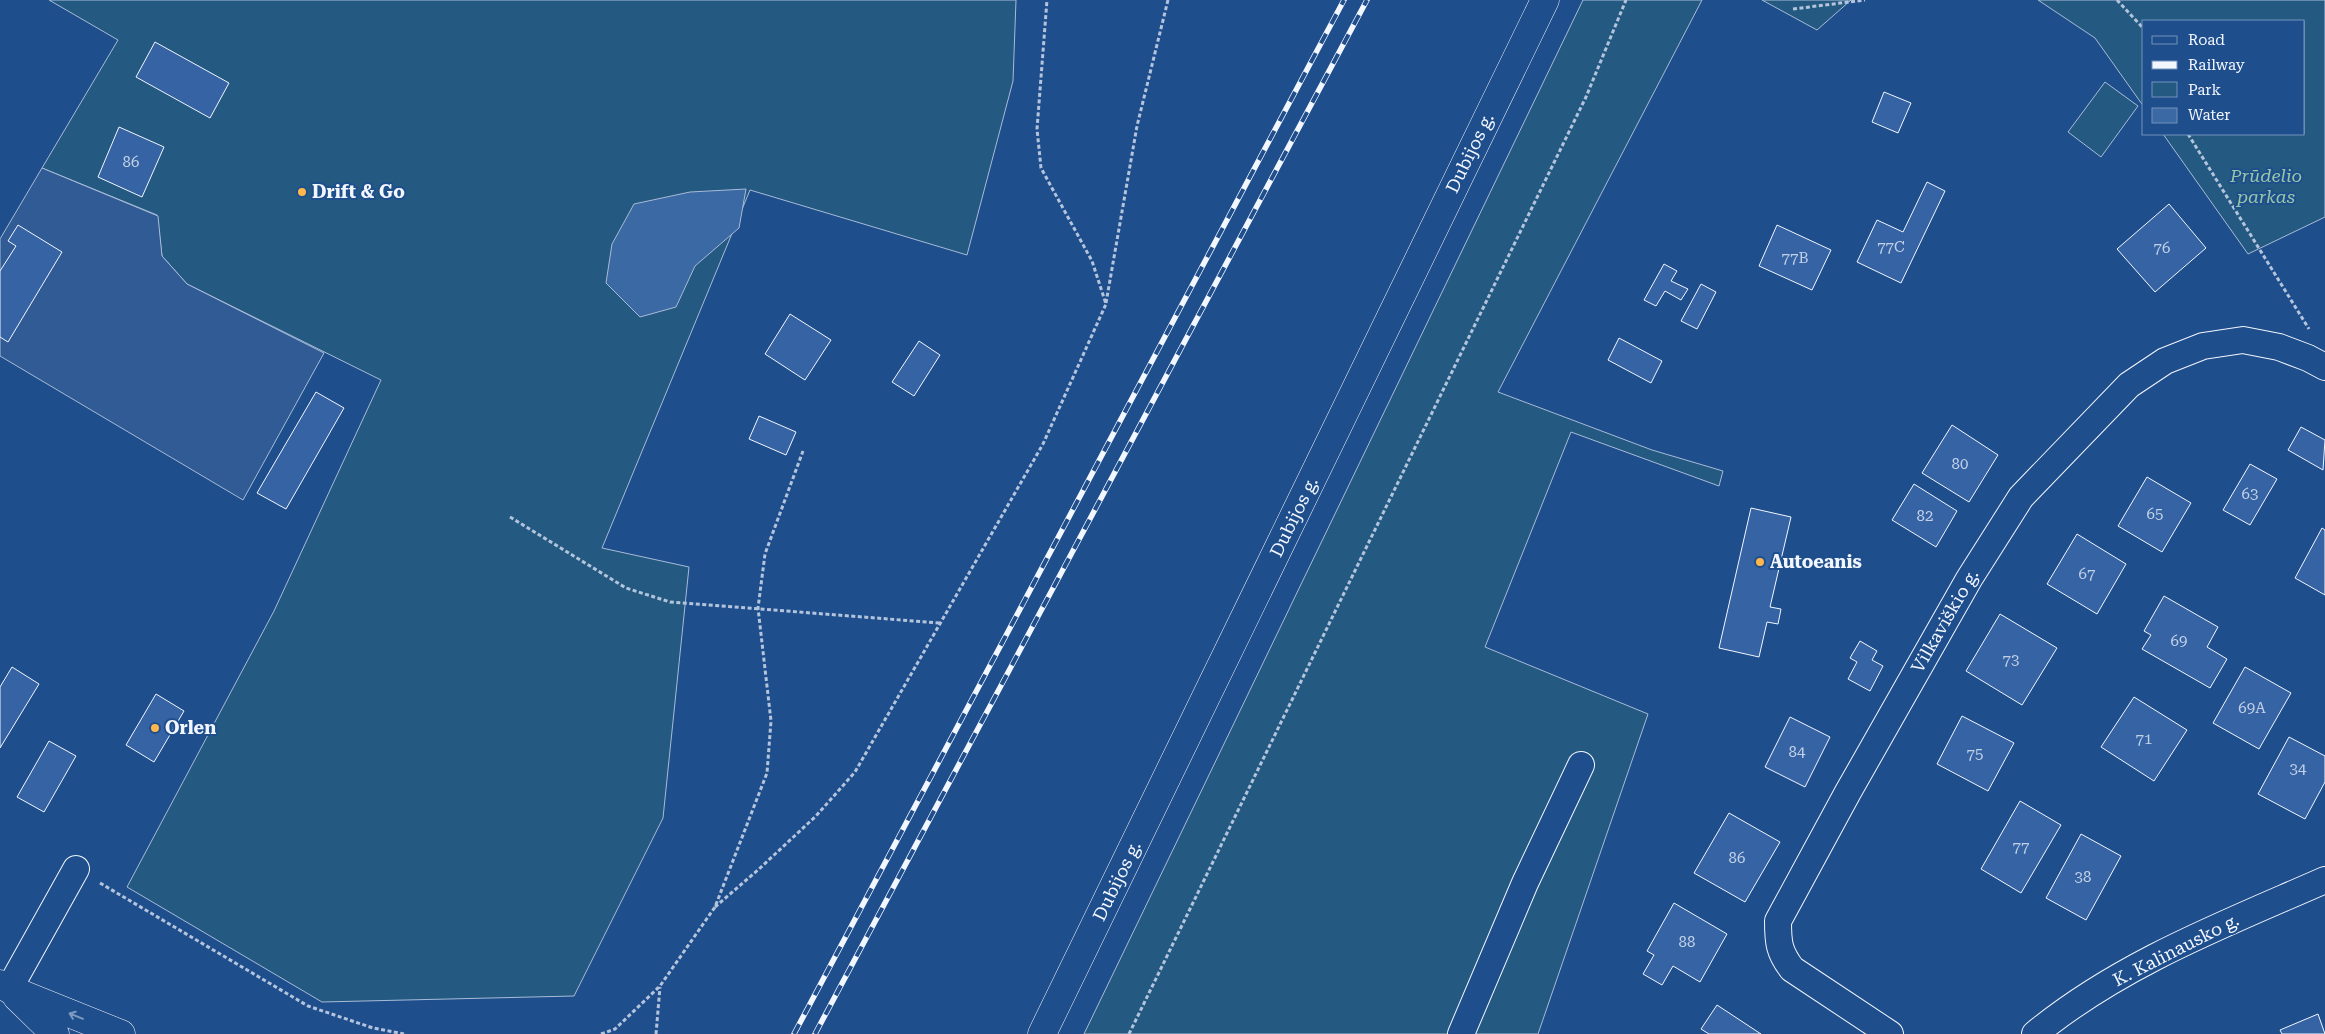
<svg xmlns="http://www.w3.org/2000/svg" width="2325" height="1034" font-family="'Roboto Serif',serif">
<style>
.green{fill:#245a82;stroke:#a8bbd7}
.parking{fill:#305b95;stroke:#a8bbd7}
.water{fill:#3b69a3;stroke:#a8bbd7}
.building{fill:#3563a3;stroke:#f2f6ff}
.lines{fill:none;stroke-linecap:round;stroke-linejoin:round}
.minor-casing{stroke:#f2f6ff;stroke-width:28}
.secondary-casing{stroke:#f2f6ff;stroke-width:29}
.primary-casing{stroke:#f2f6ff;stroke-width:29}
.path{stroke:#b3c4dc;stroke-width:3;stroke-dasharray:4 2.5;stroke-linecap:butt}
.minor{stroke:#1f4e8c;stroke-width:26}
.secondary{stroke:#1f4e8c;stroke-width:28}
.primary{stroke:#1f4e8c;stroke-width:28}
.rail-casing{stroke:#f2f6ff;stroke-width:5.5}
.rail{stroke:#1f4e8c;stroke-width:4;stroke-dasharray:11;stroke-linecap:butt}
.oneway{stroke:#7e9ac0}
.poi-dot{fill:#ffb74d;stroke:#1f4e8c;stroke-width:2}
.labels{text-anchor:middle;stroke-width:4;stroke-linejoin:round;paint-order:stroke}
.number-label{font-size:15px;fill:#c3d1e8}
.street-label{font-size:18px;fill:#f2f6ff;stroke:#1f4e8c}
.park-label{font-size:18px;font-style:italic;fill:#97c8a6;stroke:#1f4e8c}
.poi-label{font-size:18px;font-weight:bold;fill:#f2f6ff;stroke:#1f4e8c;text-anchor:start}
</style>
<rect width="100%" height="100%" fill="#1f4e8c"/>
<g class="green">
<path d="M49,0H1016L1013,81L967,255L750,190L602,548L689,567L663,818L574,996L322,1002L127,887L274,611L381,380L187,284L162,256L157,215L42,168L118,40Z"/>
<path d="M1583,0H1702L1498,392L1652,450L1723,471L1719,486L1571,432L1485,647L1648,714L1538,1034H1084Z"/>
<path d="M1762,0H1851L1817,30Z"/>
<path d="M2038,0H2325V217L2248,254L2163,134H2304V21H2144V107L2095,38Z"/>
<path d="M2105,82L2138,106L2101,157L2068,132Z"/>
</g>
<path class="parking" d="M42,168L158,216L162,256L187,284L324,353L243,500L0,356V239Z"/>
<path class="water" d="M746,189L739,228L695,266L676,307L640,317L606,283L612,244L634,204L690,192Z"/>
<g class="building">
<path d="M155,42L229,83L210,118L136,77Z"/>
<path d="M1884,92L1911,103L1898,133L1872,122Z"/>
<path d="M119,127L164,147L142,197L98,177Z"/>
<path d="M1927,182L1945,191L1901,283L1857,262L1877,220L1903,232Z"/>
<path d="M2169,204L2206,248L2155,292L2117,249Z"/>
<path d="M18,225L62,252L8,342L0,337V271L16,246L8,241Z"/>
<path d="M1777,225L1831,250L1812,290L1759,266Z"/>
<path d="M1664,264L1677,271L1671,281L1688,289L1681,300L1665,291L1656,306L1644,300Z"/>
<path d="M1701,284L1716,292L1697,329L1681,321Z"/>
<path d="M790,314L831,340L805,380L765,354Z"/>
<path d="M1619,338L1662,361L1651,383L1608,360Z"/>
<path d="M919,341L940,355L914,396L892,382Z"/>
<path d="M316,392L344,408L286,509L257,493Z"/>
<path d="M759,416L796,432L786,455L749,439Z"/>
<path d="M1952,425L1998,455L1969,502L1922,473Z"/>
<path d="M2301,427L2325,440L2323,470L2288,450Z"/>
<path d="M2250,464L2277,479L2250,525L2223,510Z"/>
<path d="M2147,477L2191,503L2162,552L2118,526Z"/>
<path d="M1914,484L1957,511L1936,547L1892,520Z"/>
<path d="M1751,508L1791,517L1770,607L1781,609L1778,624L1767,622L1759,657L1719,648Z"/>
<path d="M2322,528L2325,530V595L2295,578Z"/>
<path d="M2077,534L2126,564L2097,614L2047,584Z"/>
<path d="M2164,596L2218,627L2207,647L2227,659L2210,688L2142,649L2151,635L2144,631Z"/>
<path d="M2000,614L2057,648L2022,705L1966,671Z"/>
<path d="M1860,641L1877,651L1872,660L1883,666L1870,691L1848,679L1857,662L1850,658Z"/>
<path d="M12,667L39,684L0,748V687Z"/>
<path d="M2245,667L2291,693L2259,749L2213,723Z"/>
<path d="M156,694L184,711L154,762L126,745Z"/>
<path d="M2134,697L2187,730L2154,781L2101,747Z"/>
<path d="M1962,716L2014,743L1988,791L1937,764Z"/>
<path d="M1790,717L1830,737L1805,787L1765,767Z"/>
<path d="M2289,737L2325,756V782L2305,819L2258,794Z"/>
<path d="M49,741L76,756L44,812L17,797Z"/>
<path d="M2020,801L2061,825L2021,893L1981,869Z"/>
<path d="M1729,813L1780,842L1745,902L1694,873Z"/>
<path d="M2081,834L2121,856L2086,920L2046,898Z"/>
<path d="M1674,903L1727,934L1700,982L1673,966L1662,985L1643,974L1654,955L1647,951Z"/>
<path d="M1717,1005L1761,1034H1709L1701,1029Z"/>
<path d="M2318,1014L2325,1034H2282L2280,1030Z"/>
</g>
<g class="lines">
<defs>
<g id="minor">
<path d="M9,989L76,869"/>
<path d="M1461,1034L1525,883L1581,765"/>
<path d="M1890,1034L1792,969C1779,952 1778,943 1778,921L1848,792L1969,579L2021,497L2129,385L2165,361L2203,346L2243,340L2279,347L2308,358L2325,367"/>
<path d="M2035,1034C2120,964 2225,924 2325,880"/>
</g>
<g id="secondary">
<path d="M0,984L9,989L121,1034"/>
<path d="M17,997L55,1034"/>
</g>
<path id="primary" d="M1042,1034L1545,0"/>
</defs>
<use href="#minor" class="minor-casing"/>
<use href="#secondary" class="secondary-casing"/>
<use href="#primary" class="primary-casing"/>
<g class="path">
<path d="M2117,0L2144,29"/>
<path d="M1793,9L1865,0"/>
<path d="M2188,134L2309,329"/>
<path d="M1106,303L1137,126L1168,0"/>
<path d="M510,517L626,588L670,602L940,623"/>
<path d="M100,883L308,1006L373,1028L404,1034"/>
<path d="M715,907L759,869L816,816L855,772L1043,444L1106,304L1092,261L1041,168L1037,129L1047,0"/>
<path d="M601,1034L615,1029L660,986L715,907L767,773L771,721L758,608L765,554L803,451"/>
<path d="M656,1034L660,987"/>
<path d="M1129,1034L1586,97L1626,0"/>
</g>
<use href="#minor" class="minor"/>
<use href="#secondary" class="secondary"/>
<use href="#primary" class="primary"/>
<defs>
<g id="rail">
<path d="M794,1034L1344,0"/>
<path d="M815,1034L1367,0"/>
</g>
</defs>
<use href="#rail" class="rail-casing"/>
<use href="#rail" class="rail"/>
</g>
<defs><path id="oneway-shaft" d="M-6 0H5M1.5-3L5.5 0L1.5 3" fill="none" stroke-width="1.6" stroke-linecap="round" stroke-linejoin="round" transform="scale(1.25)"/></defs>
<use class="oneway" href="#oneway-shaft" transform="translate(76 1016) rotate(-158)"/>
<g class="poi-dot">
<circle cx="302" cy="192" r="5"/>
<circle cx="1760" cy="562" r="5"/>
<circle cx="155" cy="728" r="5"/>
</g>
<g class="labels">
<g class="number-label">
<text x="131" y="167">86</text>
<text x="1891" y="252">77C</text>
<text x="2162" y="253">76</text>
<text x="1795" y="263">77B</text>
<text x="1960" y="469">80</text>
<text x="2250" y="499">63</text>
<text x="2155" y="519">65</text>
<text x="1925" y="521">82</text>
<text x="2087" y="579">67</text>
<text x="2179" y="646">69</text>
<text x="2011" y="665">73</text>
<text x="2252" y="713">69A</text>
<text x="2144" y="744">71</text>
<text x="1797" y="757">84</text>
<text x="1975" y="759">75</text>
<text x="2298" y="774">34</text>
<text x="2021" y="852">77</text>
<text x="1737" y="863">86</text>
<text x="2083" y="882">38</text>
<text x="1687" y="947">88</text>
</g>
<g class="street-label">
<text transform="translate(1470 153) rotate(-64)" y="6">Dubijos g.</text>
<text transform="translate(1294 517) rotate(-64)" y="6">Dubijos g.</text>
<text transform="translate(1945 621) rotate(-60)" y="6">Vilkaviškio g.</text>
<text transform="translate(1117 881) rotate(-64)" y="6">Dubijos g.</text>
<text transform="translate(2176 950) rotate(-27)" y="6">K. Kalinausko g.</text>
</g>
<g class="park-label">
<text x="2266" y="182">Prūdelio<tspan x="2266" dy="21">parkas</tspan></text>
</g>
<g class="poi-label">
<text x="312" y="198">Drift &amp; Go</text>
<text x="1770" y="568">Autoeanis</text>
<text x="165" y="734">Orlen</text>
</g>
</g>
<rect x="2142" y="20" width="162" height="115" fill="#1f4e8c" stroke="#7391ba"/>
<rect x="2152" y="36" width="25" height="8" fill="#1f4e8c" stroke="#7391ba"/>
<text x="2188" y="45" font-size="15" fill="#f2f6ff">Road</text>
<rect x="2152" y="61" width="25" height="8" fill="#f2f6ff" stroke="#7391ba"/>
<text x="2188" y="70" font-size="15" fill="#f2f6ff">Railway</text>
<rect x="2152" y="82" width="25" height="15" fill="#245a82" stroke="#7391ba"/>
<text x="2188" y="95" font-size="15" fill="#f2f6ff">Park</text>
<rect x="2152" y="108" width="25" height="15" fill="#3b69a3" stroke="#7391ba"/>
<text x="2188" y="120" font-size="15" fill="#f2f6ff">Water</text>
</svg>
